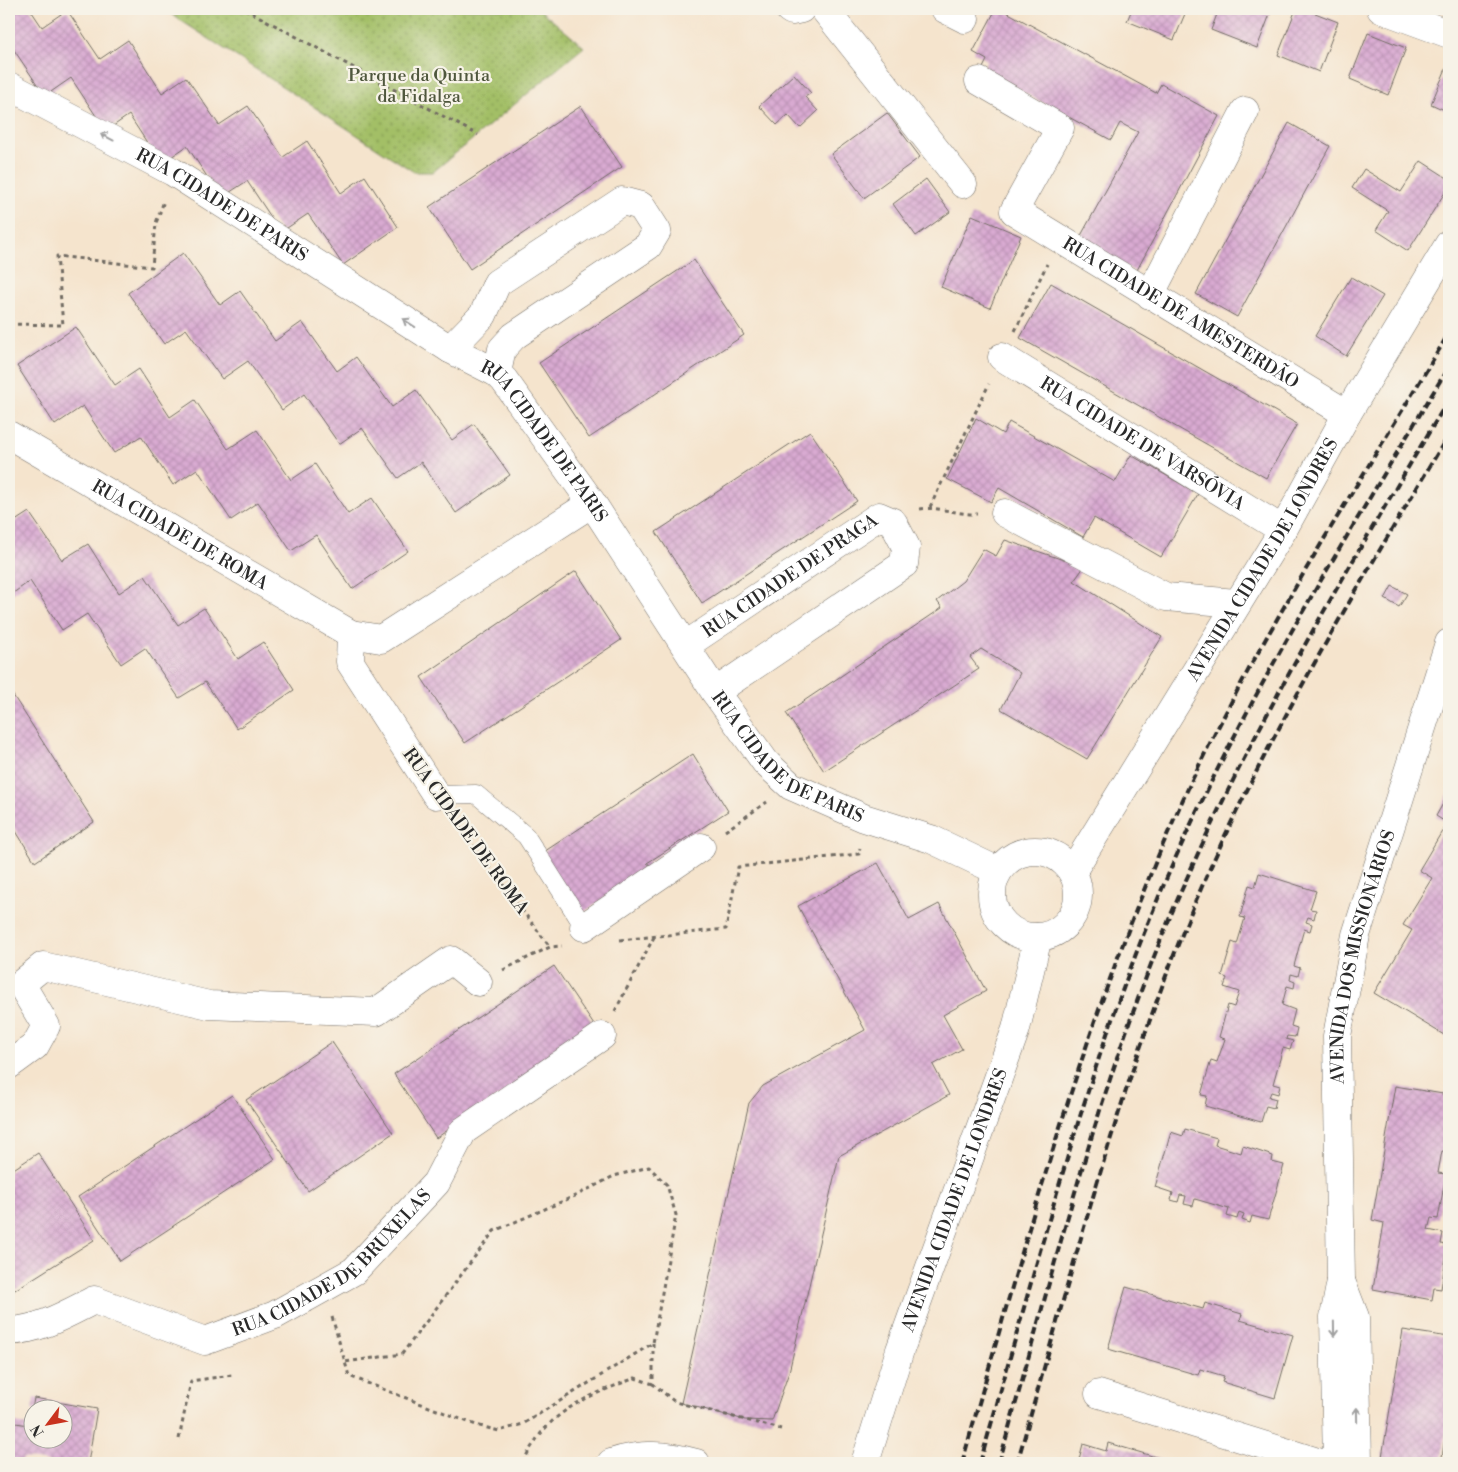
<svg xmlns="http://www.w3.org/2000/svg" width="1458" height="1472" font-family="'Libre Bodoni',serif">
<style>
.park{fill:url(#park-dots);stroke:#677548}
.building{fill:url(#building-cross-hatch)}
.lines{fill:none;stroke-linecap:round;stroke-linejoin:round}
.lane-casing{stroke:#726c64;stroke-width:19}
.street-casing{stroke:#726c64;stroke-width:29}
.path{stroke:#726c64;stroke-width:3;stroke-dasharray:4 4;stroke-linecap:butt}
.lane{stroke:#fff;stroke-width:18}
.street{stroke:#fff;stroke-width:28}
.rail{stroke:#2b2b2b;stroke-width:4;stroke-dasharray:8 4;stroke-linecap:butt}
.oneway{stroke:#a0a0a0}
.labels{text-anchor:middle;stroke-width:4.5;stroke-linejoin:round;paint-order:stroke}
.park-label{font-size:18px;fill:#4f573d;stroke:#f7f3e8}
.street-label{font-size:18px;fill:#2b2b2b;stroke:#f7f3e8}
</style>
<defs>
<pattern id="park-dots" width="8" height="8" patternUnits="userSpaceOnUse" patternTransform="scale(1.25)"><rect width="8" height="8" fill="#a3bf66"/><path d="M2 2h.1M6 6h.1" fill="none" stroke="#859b54" stroke-width="1.8" stroke-linecap="round"/></pattern>
<pattern id="building-cross-hatch" width="8" height="8" patternUnits="userSpaceOnUse" patternTransform="scale(1.25)"><rect width="8" height="8" fill="#d9aad2"/><path d="M0 0l8 8M0 8l8-8" fill="none" stroke="#ba92b4"/></pattern>
</defs>
<rect width="100%" height="100%" fill="#f7f3e8"/>
<filter id="ink" filterUnits="userSpaceOnUse"><feTurbulence type="fractalNoise" baseFrequency=".02" numOctaves="2"/><feDisplacementMap in="SourceGraphic" scale="10" xChannelSelector="R" yChannelSelector="G"/><feConvolveMatrix kernelMatrix="1 2 1 2 8 2 1 2 1" color-interpolation-filters="sRGB"/></filter>
<filter id="wash" filterUnits="userSpaceOnUse"><feTurbulence type="fractalNoise" baseFrequency=".0096" numOctaves="4" result="noise"/><feDisplacementMap in="SourceGraphic" scale="20" xChannelSelector="R" yChannelSelector="G"/><feGaussianBlur stdDeviation="1.12" result="paint"/><feColorMatrix in="noise" values="0 0 0 0 0 0 0 0 0 0 0 0 0 0 0 0 0 1.4 0 .05"/><feComposite in="paint" operator="in"/></filter>
<g filter="url(#wash)">
<rect width="100%" height="100%" fill="#f5e4cd"/>
<path class="park" d="M163,9H539L584,47L433,172H414Z"/>
<g id="blocks">
<g class="building">
<path d="M9,9H30L42,27L67,10L100,59L128,40L162,93L186,77L219,125L248,106L283,157L307,141L341,193L365,176L398,227L343,265L308,214L281,232L247,181L221,198L187,146L161,164L129,115L106,131L71,78L45,96L12,47L9,49Z"/>
<path d="M996,9H1001L1156,93L1161,84L1219,116L1136,272L1078,241L1138,132L1120,123L1111,140L982,70L987,60L973,52Z"/>
<path d="M1132,9H1187L1174,40L1127,21Z"/>
<path d="M1219,9H1272L1257,48L1211,30Z"/>
<path d="M1296,9H1305L1338,22L1319,72L1278,55Z"/>
<path d="M1368,33L1406,48L1388,95L1350,79Z"/>
<path d="M1448,64L1449,65V112L1431,104Z"/>
<path d="M794,74L811,93L805,97L818,111L800,128L788,115L777,125L759,106Z"/>
<path d="M581,106L622,167L470,269L429,207Z"/>
<path d="M887,113L920,157L864,198L831,154Z"/>
<path d="M1289,123L1330,146L1237,317L1196,294Z"/>
<path d="M1421,161L1449,179V186L1408,251L1376,230L1388,211L1352,188L1364,169L1401,192Z"/>
<path d="M926,179L950,212L916,236L893,204Z"/>
<path d="M972,215L1021,236L990,308L941,287Z"/>
<path d="M183,253L220,305L240,291L275,341L302,322L337,371L356,357L392,407L416,390L452,440L474,424L510,475L456,513L421,462L398,478L362,428L339,444L304,394L282,410L248,361L222,379L186,329L164,344L128,293Z"/>
<path d="M694,260L744,335L589,438L539,363Z"/>
<path d="M1351,277L1383,296L1346,356L1315,336Z"/>
<path d="M1051,283L1297,424L1266,478L1020,338Z"/>
<path d="M76,327L115,385L139,369L170,417L195,400L228,449L257,430L291,480L315,464L348,514L372,498L408,551L352,589L316,535L291,551L258,502L231,520L197,469L173,485L141,436L114,453L83,406L55,425L17,366Z"/>
<path d="M976,418L1003,434L1009,422L1115,482L1131,455L1198,494L1161,557L1094,518L1083,537L999,488L991,502L947,479Z"/>
<path d="M810,431L857,501L702,603L656,532Z"/>
<path d="M29,512L62,560L88,544L119,593L145,576L178,625L204,608L238,659L263,642L294,690L237,729L205,682L179,698L145,648L121,664L87,614L62,630L30,581L9,596V525Z"/>
<path d="M1005,540L1084,567L1074,581L1162,637L1087,759L1001,709L1020,673L981,649L970,657L979,669L824,771L786,713L942,608L937,601L963,581L983,549L996,556Z"/>
<path d="M576,571L621,640L465,743L421,677Z"/>
<path d="M1392,586L1407,594L1399,607L1385,599Z"/>
<path d="M9,689L94,822L35,862L9,820Z"/>
<path d="M693,754L728,811L647,863L653,867L576,917L536,857Z"/>
<path d="M1449,793V1038L1374,993L1412,930L1403,925L1432,878L1419,870L1447,823L1436,816Z"/>
<path d="M878,863L909,920L939,904L986,991L943,1015L962,1049L933,1065L949,1095L839,1156L789,1372L772,1421L745,1420L681,1403L749,1103L763,1086L865,1030L798,906Z"/>
<path d="M1259,873L1316,891L1310,909L1316,910L1314,919L1308,917L1306,922L1312,924L1310,931L1304,929L1299,947L1294,966L1300,968L1298,976L1291,974L1290,980L1295,982L1294,988L1287,986L1282,1005L1295,1010L1291,1026L1297,1028L1295,1037L1287,1036L1286,1039L1293,1041L1290,1050L1283,1048L1273,1084L1280,1086L1278,1094L1271,1092L1269,1097L1276,1099L1274,1108L1266,1106L1261,1122L1205,1106L1207,1096L1201,1095L1211,1060L1217,1062L1225,1039L1219,1037L1228,1005L1234,1007L1239,992L1224,987L1227,978L1222,976L1232,942L1237,944L1245,918L1240,917L1249,885L1255,887Z"/>
<path d="M554,966L598,1031L436,1138L394,1074Z"/>
<path d="M332,1042L393,1133L308,1191L246,1100Z"/>
<path d="M1395,1086L1449,1095V1152L1442,1151L1438,1173L1446,1174L1438,1219L1431,1218L1428,1230L1443,1233L1441,1244L1448,1245L1441,1289L1434,1288L1432,1300L1373,1289L1384,1223L1372,1220Z"/>
<path d="M232,1095L275,1159L120,1261L78,1197Z"/>
<path d="M1185,1129L1217,1138L1215,1145L1241,1153L1243,1146L1273,1156L1272,1162L1284,1165L1268,1220L1252,1216L1250,1223L1242,1220L1244,1214L1239,1212L1237,1219L1227,1216L1229,1209L1195,1199L1193,1206L1184,1204L1186,1196L1180,1195L1178,1202L1171,1200L1173,1193L1155,1187L1171,1132L1183,1136Z"/>
<path d="M38,1153L94,1240L10,1293L9,1172Z"/>
<path d="M1126,1287L1203,1309L1205,1303L1242,1314L1240,1320L1293,1335L1275,1398L1222,1382L1224,1376L1200,1369L1198,1375L1108,1349Z"/>
<path d="M1403,1330L1449,1337V1414L1441,1463H1381Z"/>
<path d="M34,1398L97,1409L88,1463H55L23,1458L22,1463H9V1422L29,1425L32,1412V1440H62V1410H32Z"/>
<path d="M1108,1443L1176,1463H1078L1083,1444L1106,1451Z"/>
</g>
</g>
</g>
<g filter="url(#ink)">
<use href="#blocks" fill-opacity="0" stroke="#726c64" stroke-width="1"/>
<g class="lines">
<defs>
<path id="lane" d="M436,795L476,794L526,836L584,927"/>
<g id="street">
<path d="M789,9L792,11L801,9"/>
<path d="M824,9L963,184"/>
<path d="M945,9L965,19"/>
<path d="M1381,9L1449,34"/>
<path id="s1" d="M979,81L1060,128L1014,211L1347,414"/>
<path id="s2" d="M9,86L173,172L450,349L497,373L504,380L592,503L715,692L766,763L791,786L864,818L931,839L998,871"/>
<path d="M1150,295L1245,111"/>
<path d="M450,349L483,315L497,283L622,201L641,206L657,231L648,246L514,336L502,349L497,373"/>
<path id="s3" d="M1002,357L1283,530"/>
<path id="s4" d="M9,435L351,634L381,639L592,503"/>
<path d="M1005,513L1166,597L1236,603"/>
<path d="M351,634L350,662L436,795"/>
<path id="s5" d="M686,645L879,516L893,522L906,547L904,564L715,692"/>
<circle cx="1035" cy="894" r="43"/>
<path id="s6" d="M1072,872L1283,530L1347,414L1449,244"/>
<path d="M584,927L701,847"/>
<path d="M9,1065L35,1046L46,1026L21,984L43,966L209,1005L376,1012L451,960L478,982"/>
<path d="M1341,1281L1355,1317L1358,1463"/>
<path id="s7" d="M9,1331C40,1330 68,1313 94,1300L205,1341L275,1315L354,1271L436,1183L463,1131L602,1036"/>
<path d="M1099,1394L1321,1463"/>
<path d="M611,1463C642,1453 666,1454 696,1463"/>
<path id="s8" d="M865,1463L900,1350L1016,1029L1038,937"/>
<path id="s9" d="M1337,1463L1334,1317L1341,1281L1337,1036L1356,935L1449,643"/>
</g>
</defs>
<use href="#lane" class="lane-casing"/>
<use href="#street" class="street-casing"/>
<g class="path">
<path d="M245,9L478,135"/>
<path d="M9,324L63,325L57,256L152,267L156,223L164,201"/>
<path d="M1015,331L1047,264"/>
<path d="M930,507L989,384"/>
<path d="M920,509C939,506 958,515 977,514"/>
<path d="M454,820L550,947"/>
<path d="M725,831L767,802"/>
<path d="M620,940L726,929L738,867L859,854L860,848"/>
<path d="M503,970L550,947L562,946"/>
<path d="M615,1011L654,937"/>
<path d="M332,1317L345,1362L402,1354L494,1231L575,1196L614,1176L649,1167L667,1185L676,1215L653,1343L523,1424L499,1431L476,1425L349,1376L345,1362"/>
<path d="M653,1343V1384L675,1402L781,1429"/>
<path d="M179,1439L191,1381L232,1375"/>
<path d="M524,1463C526,1454 531,1448 536,1440C560,1405 597,1393 635,1378L653,1384"/>
</g>
<use href="#lane" class="lane"/>
<use href="#street" class="street"/>
<g class="rail">
<path d="M962,1463C1025,1242 1084,1019 1179,808C1254,643 1356,489 1449,333"/>
<path d="M980,1463C1036,1270 1084,1074 1162,889C1240,705 1347,537 1449,366"/>
<path d="M999,1463C1053,1273 1100,1078 1179,896C1254,723 1352,561 1449,399"/>
<path d="M1017,1463C1071,1276 1119,1085 1194,905C1264,740 1357,588 1449,434"/>
</g>
</g>
<defs><path id="oneway-shaft" d="M-6 0H5M1.5-3L5.5 0L1.5 3" fill="none" stroke-width="1.6" stroke-linecap="round" stroke-linejoin="round" transform="scale(1.25)"/></defs>
<g class="oneway">
<use href="#oneway-shaft" transform="translate(107 137) rotate(-152)"/>
<use href="#oneway-shaft" transform="translate(409 323) rotate(-147)"/>
<use href="#oneway-shaft" transform="translate(1334 1329) rotate(89)"/>
<use href="#oneway-shaft" transform="translate(1357 1415) rotate(-91)"/>
</g>
</g>
<g class="labels">
<g class="park-label">
<text x="419" y="81">Parque da Quinta<tspan x="419" dy="21">da Fidalga</tspan></text>
</g>
<g class="street-label">
<text dy="6" stroke="none"><textPath href="#s2" startOffset="244">RUA CIDADE DE PARIS</textPath></text>
<text dy="6" stroke="none"><textPath href="#s1" startOffset="384">RUA CIDADE DE AMESTERDÃO</textPath></text>
<text dy="6" stroke="none"><textPath href="#s3" startOffset="165">RUA CIDADE DE VARSÓVIA</textPath></text>
<text dy="6" stroke="none"><textPath href="#s2" startOffset="649">RUA CIDADE DE PARIS</textPath></text>
<text dy="6" stroke="none"><textPath href="#s4" startOffset="198">RUA CIDADE DE ROMA</textPath></text>
<text dy="6" stroke="none"><textPath href="#s6" startOffset="366">AVENIDA CIDADE DE LONDRES</textPath></text>
<text dy="6" stroke="none"><textPath href="#s5" startOffset="125">RUA CIDADE DE PRAGA</textPath></text>
<text dy="6" stroke="none"><textPath href="#s2" startOffset="1054">RUA CIDADE DE PARIS</textPath></text>
<text transform="translate(466 831) rotate(54)" y="6">RUA CIDADE DE ROMA</text>
<text dy="6" stroke="none"><textPath href="#s9" startOffset="510">AVENIDA DOS MISSIONÁRIOS</textPath></text>
<text dy="6" stroke="none"><textPath href="#s8" startOffset="278">AVENIDA CIDADE DE LONDRES</textPath></text>
<text dy="6" stroke="none"><textPath href="#s7" startOffset="361">RUA CIDADE DE BRUXELAS</textPath></text>
</g>
</g>
<rect width="1458" height="1472" fill="none" stroke="#f7f3e8" stroke-width="30"/>
<g transform="translate(48 1424) rotate(238)"><circle r="24" fill="#f7f3e8" stroke="#a5a39c"/>
<path d="M0-4L9 19L0 12L-9 19Z" fill="#c8321e"/>
<text y="-8" font-size="14" font-weight="bold" text-anchor="middle" fill="#2b2b2b">N</text>
</g>
</svg>
